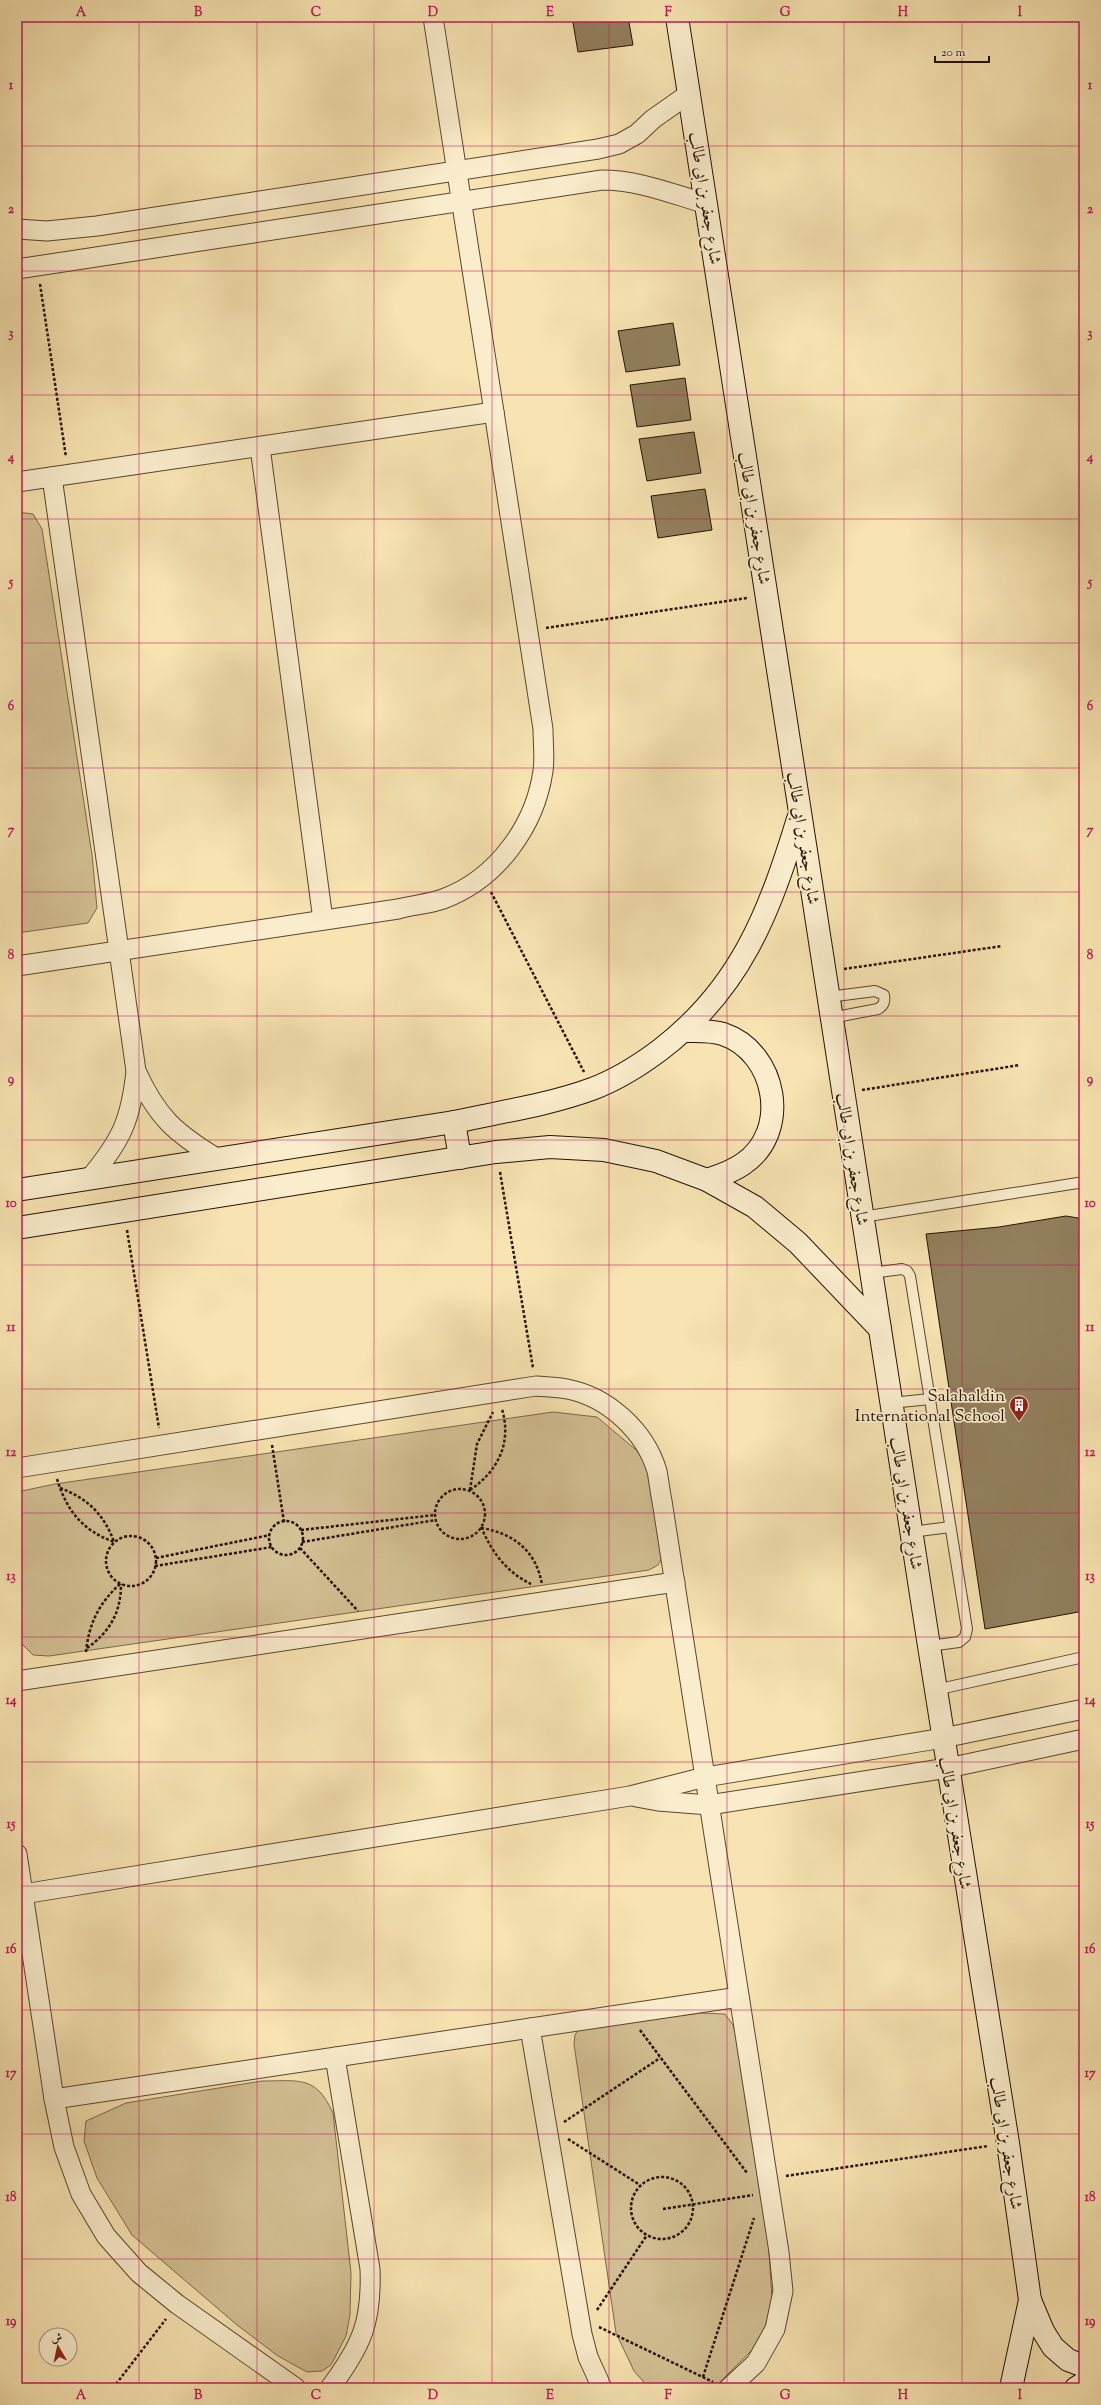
<svg xmlns="http://www.w3.org/2000/svg" width="1101" height="2405" font-family="'Sorts Mill Goudy',Amiri,serif">
<style>
.green{fill:#d3c094;stroke:#7c684a}
.building{fill:#927f5d;stroke:#251100}
.lines{fill:none;stroke-linecap:round;stroke-linejoin:round}
.lane-casing{stroke:#5a462c;stroke-width:12}
.street-casing{stroke:#5a462c;stroke-width:21}
.secondary-casing{stroke:#251100;stroke-width:24}
.path{stroke:#251100;stroke-width:2.5;stroke-dasharray:3 2;stroke-linecap:butt}
.lane{stroke:#faedcd;stroke-width:10}
.street{stroke:#faedcd;stroke-width:19}
.secondary{stroke:#faedcd;stroke-width:22}
.grid{fill:none;stroke:#c2185b;stroke-width:1;stroke-opacity:0.55}
.labels{text-anchor:middle;stroke-width:3.5;stroke-linejoin:round;paint-order:stroke}
.street-label{font-size:17px;fill:#251100;stroke:#faedcd}
.poi-label{font-size:17px;fill:#251100;stroke:#faedcd;text-anchor:end}
.neatline{fill:none;stroke:#c2185b;stroke-width:1.5}
.grid-label{font-size:13px;text-anchor:middle;font-weight:bold;fill:#c2185b}
</style>
<rect width="100%" height="100%" fill="#f7e4b2"/>
<filter id="stains"><feTurbulence type="fractalNoise" baseFrequency=".005" numOctaves="4"/><feColorMatrix values="0 0 0 0 .2 0 0 0 0 .09 0 0 0 0 .02 0 0 0 .5 -.17"/></filter>
<radialGradient id="worn" r=".72"><stop offset=".6" stop-color="#630" stop-opacity="0"/><stop offset="1" stop-color="#630" stop-opacity=".3"/></radialGradient>
<g class="green">
<path d="M17,512L33,514L42,529L92,855L97,908L88,923L17,933Z"/>
<path d="M553,1412L597,1417L642,1455L655,1489L665,1552L658,1565L649,1570L49,1656L33,1655L23,1645L17,1634V1492L55,1484Z"/>
<path d="M701,2013L725,2014L733,2025L739,2045L768,2237L773,2313L752,2350L714,2388H649L634,2371L616,2333L574,2044L575,2035L579,2028L590,2026Z"/>
<path d="M262,2081C299,2081 316,2075 333,2113L351,2273L350,2315L346,2336L331,2365L322,2371L307,2372L278,2356L237,2325L132,2235L97,2178L84,2141L86,2121L126,2103Z"/>
</g>
<g class="building">
<path d="M572,17H628L633,45L578,52Z"/>
<path d="M673,323L680,365L626,372L618,331Z"/>
<path d="M685,378L691,420L637,427L630,385Z"/>
<path d="M694,432L701,473L647,481L639,439Z"/>
<path d="M705,489L712,530L658,538L651,496Z"/>
<path d="M1066,1216L1084,1219V1611L985,1629L926,1234L999,1227Z"/>
</g>
<g class="lines">
<defs>
<g id="lane">
<path d="M828,997L875,991L884,995C885,1002 884,1005 878,1009L831,1018"/>
<path d="M862,1217L1084,1182"/>
<path d="M871,1273L902,1269L907,1271L910,1276L967,1629L965,1637L959,1642L929,1646"/>
<path d="M891,1403L930,1399"/>
<path d="M911,1532L950,1527"/>
<path d="M935,1690L1084,1657"/>
</g>
<g id="street">
<path d="M17,229L47,231L97,226L598,149L619,144L637,134L653,119L690,93"/>
<path d="M17,269L602,180C639,180 672,194 707,204"/>
<path d="M260,447L323,920"/>
<path d="M52,477L136,1071C131,1120 121,1141 89,1179"/>
<path d="M17,482L494,412"/>
<path d="M17,966L398,909C413,905 429,904 443,899C497,879 535,826 543,771C545,758 543,742 543,729L433,17"/>
<path d="M136,1071C157,1117 175,1133 218,1159"/>
<path d="M17,1468L536,1386C546,1387 557,1387 567,1389C608,1397 645,1431 657,1471C659,1481 660,1492 662,1501L779,2252L783,2291L775,2329L756,2363L729,2388"/>
<path d="M17,1681L675,1582"/>
<path d="M636,1797L658,1801L709,1805L948,1768L1084,1739"/>
<path d="M17,1854L54,2099L64,2147L81,2194L106,2236L139,2273L177,2304L296,2388"/>
<path d="M17,1895L630,1796L705,1777L943,1738L1084,1709"/>
<path d="M530,2028L582,2334L588,2357L602,2388"/>
<path d="M54,2099L739,1997"/>
<path d="M330,2388C362,2345 372,2322 370,2269L335,2057"/>
</g>
<g id="secondary">
<path d="M677,17L929,1646L1008,2143L1030,2300L1043,2331L1053,2347L1068,2360L1084,2366"/>
<path d="M684,1031C697,1031 711,1030 723,1034C777,1052 791,1132 743,1164C732,1172 719,1176 707,1180"/>
<path d="M454,1122L460,1158"/>
<path d="M17,1190L454,1122C500,1112 548,1105 592,1089C616,1080 640,1065 660,1050C741,988 769,913 798,819"/>
<path d="M17,1228L496,1152L550,1147L604,1150L656,1161L707,1180L755,1207L798,1243L880,1329"/>
<path d="M1011,2388L1030,2300"/>
<path d="M1076,2388L1084,2383"/>
</g>
</defs>
<use href="#lane" class="lane-casing"/>
<use href="#street" class="street-casing"/>
<use href="#secondary" class="secondary-casing"/>
<g class="path">
<path d="M40,284L66,457"/>
<path d="M546,628L747,598"/>
<path d="M491,892L584,1072"/>
<path d="M844,969L1002,946"/>
<path d="M862,1090L1020,1065"/>
<path d="M500,1172L533,1368"/>
<path d="M127,1230L159,1428"/>
<path d="M272,1445L284,1522"/>
<path d="M57,1479C67,1511 82,1530 114,1542"/>
<path d="M60,1488C87,1498 104,1514 114,1542"/>
<circle cx="460" cy="1514" r="25"/>
<path d="M470,1490L477,1444L493,1412"/>
<path d="M470,1490C498,1471 512,1443 502,1409"/>
<circle cx="286" cy="1538" r="17"/>
<path d="M481,1527C492,1552 506,1572 531,1584"/>
<path d="M481,1528C514,1533 537,1552 542,1585"/>
<path d="M301,1530L435,1515"/>
<circle cx="131" cy="1561" r="25"/>
<path d="M302,1542L436,1520"/>
<path d="M300,1548L358,1611"/>
<path d="M156,1558L270,1535"/>
<path d="M155,1566L272,1547"/>
<path d="M87,1648C110,1632 121,1612 121,1584"/>
<path d="M86,1652C89,1623 99,1603 121,1583"/>
<path d="M640,2030L747,2173"/>
<path d="M564,2122L660,2058"/>
<path d="M568,2139L640,2185"/>
<path d="M786,2176L988,2146"/>
<circle cx="662" cy="2208" r="31"/>
<path d="M663,2209L753,2195"/>
<path d="M597,2310L647,2235"/>
<path d="M599,2327L713,2382"/>
<path d="M703,2377L754,2218"/>
<path d="M113,2388L166,2319"/>
</g>
<use href="#lane" class="lane"/>
<use href="#street" class="street"/>
<use href="#secondary" class="secondary"/>
</g>
<path class="grid" d="M139,17V2388M257,17V2388M374,17V2388M492,17V2388M609,17V2388M727,17V2388M844,17V2388M962,17V2388M17,146H1084M17,271H1084M17,395H1084M17,519H1084M17,643H1084M17,768H1084M17,892H1084M17,1016H1084M17,1140H1084M17,1265H1084M17,1389H1084M17,1513H1084M17,1637H1084M17,1762H1084M17,1886H1084M17,2010H1084M17,2134H1084M17,2259H1084"/>
<defs>
<symbol id="building-pin" viewBox="-11 -11 22 30"><path d="M0 17L-7.5 6A9.5 9.5 0 1 1 7.5 6Z" fill="#8f2418" stroke="#faedcd"/><path d="M-4-6H4V6H1V3H-1V6H-4ZM-2.5-4.3h1.7v1.8h-1.7ZM.8-4.3h1.7v1.8H.8ZM-2.5-1h1.7V.8h-1.7ZM.8-1h1.7V.8H.8Z" fill="#fff"/></symbol>
</defs>
<g fill-rule="evenodd">
<use href="#building-pin" x="1008" y="1394" width="22" height="30"/>
</g>
<g class="labels">
<g class="street-label">
<text transform="translate(706 198) rotate(81)" y="6">شارع جعفر بن ابى طالب</text>
<text transform="translate(755 518) rotate(81)" y="6">شارع جعفر بن ابى طالب</text>
<text transform="translate(804 838) rotate(81)" y="6">شارع جعفر بن ابى طالب</text>
<text transform="translate(853 1159) rotate(81)" y="6">شارع جعفر بن ابى طالب</text>
<text transform="translate(907 1503) rotate(81)" y="6">شارع جعفر بن ابى طالب</text>
<text transform="translate(956 1823) rotate(81)" y="6">شارع جعفر بن ابى طالب</text>
<text transform="translate(1007 2143) rotate(81)" y="6">شارع جعفر بن ابى طالب</text>
</g>
<g class="poi-label">
<text x="1005" y="1401">Salahaldin<tspan x="1005" dy="20">International School</tspan></text>
</g>
</g>
<rect width="1101" height="2405" fill="none" stroke="#f7e4b2" stroke-width="44"/>
<g transform="translate(58 2347) rotate(351)"><circle r="19" fill="#faedcd" stroke="#a5957b"/>
<path d="M0-3L7 15L0 10L-7 15Z" fill="#8f2418"/>
<text y="-6" font-size="11" font-weight="bold" text-anchor="middle" fill="#251100">ش</text>
</g>
<path d="M935 56v6h54v-6" fill="none" stroke="#251100" stroke-width="2"/>
<text x="941" y="56" font-size="12" fill="#251100" stroke="#faedcd" stroke-width="3" paint-order="stroke">20 m</text>
<rect x="22" y="22" width="1057" height="2361" class="neatline"/>
<g class="grid-label">
<text x="81" y="16">A</text>
<text x="198" y="16">B</text>
<text x="316" y="16">C</text>
<text x="433" y="16">D</text>
<text x="550" y="16">E</text>
<text x="668" y="16">F</text>
<text x="785" y="16">G</text>
<text x="903" y="16">H</text>
<text x="1020" y="16">I</text>
<text x="11" y="89">1</text>
<text x="1090" y="89">1</text>
<text x="11" y="213">2</text>
<text x="1090" y="213">2</text>
<text x="11" y="337">3</text>
<text x="1090" y="337">3</text>
<text x="11" y="461">4</text>
<text x="1090" y="461">4</text>
<text x="11" y="586">5</text>
<text x="1090" y="586">5</text>
<text x="11" y="710">6</text>
<text x="1090" y="710">6</text>
<text x="11" y="834">7</text>
<text x="1090" y="834">7</text>
<text x="11" y="959">8</text>
<text x="1090" y="959">8</text>
<text x="11" y="1083">9</text>
<text x="1090" y="1083">9</text>
<text x="11" y="1207">10</text>
<text x="1090" y="1207">10</text>
<text x="11" y="1331">11</text>
<text x="1090" y="1331">11</text>
<text x="11" y="1456">12</text>
<text x="1090" y="1456">12</text>
<text x="11" y="1580">13</text>
<text x="1090" y="1580">13</text>
<text x="11" y="1704">14</text>
<text x="1090" y="1704">14</text>
<text x="11" y="1828">15</text>
<text x="1090" y="1828">15</text>
<text x="11" y="1953">16</text>
<text x="1090" y="1953">16</text>
<text x="11" y="2077">17</text>
<text x="1090" y="2077">17</text>
<text x="11" y="2201">18</text>
<text x="1090" y="2201">18</text>
<text x="11" y="2325">19</text>
<text x="1090" y="2325">19</text>
<text x="81" y="2399">A</text>
<text x="198" y="2399">B</text>
<text x="316" y="2399">C</text>
<text x="433" y="2399">D</text>
<text x="550" y="2399">E</text>
<text x="668" y="2399">F</text>
<text x="785" y="2399">G</text>
<text x="903" y="2399">H</text>
<text x="1020" y="2399">I</text>
</g>
<rect width="100%" height="100%" filter="url(#stains)"/>
<rect width="100%" height="100%" fill="url(#worn)"/>
</svg>
